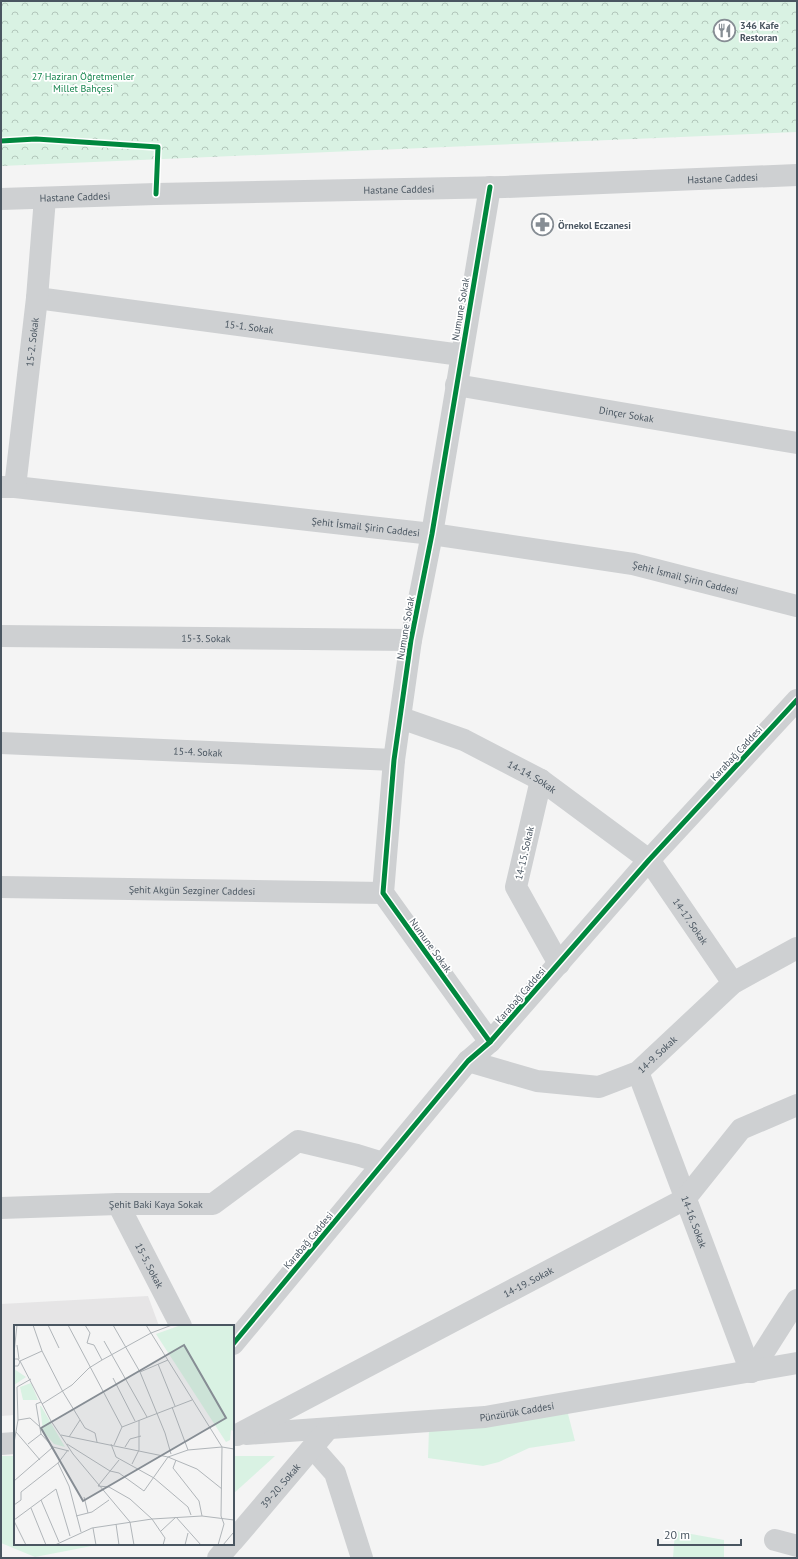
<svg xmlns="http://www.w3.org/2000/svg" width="798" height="1559" font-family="'PT Sans',sans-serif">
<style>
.education{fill:#e6e5e6}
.green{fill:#d9f2e3}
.forest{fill:url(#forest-crowns)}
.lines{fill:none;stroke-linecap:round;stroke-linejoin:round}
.minor{stroke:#ced0d2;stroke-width:22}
.cycleway-casing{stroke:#fff;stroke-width:8}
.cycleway{stroke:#00873e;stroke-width:5}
.labels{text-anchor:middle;stroke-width:3.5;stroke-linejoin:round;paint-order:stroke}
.poi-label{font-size:10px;font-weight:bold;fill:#4a5661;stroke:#fff;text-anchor:start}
.park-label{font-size:10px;fill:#17864f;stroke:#fff}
.street-label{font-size:10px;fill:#4a5661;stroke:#fff}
.inset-road{fill:none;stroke:#b0b5b9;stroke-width:1}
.view{fill:#868d94;fill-opacity:0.15;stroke:#868d94;stroke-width:2}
.inset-edge{fill:none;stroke:#4a5661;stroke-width:2}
</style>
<defs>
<pattern id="forest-crowns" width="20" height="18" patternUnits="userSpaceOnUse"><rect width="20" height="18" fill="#d9f2e3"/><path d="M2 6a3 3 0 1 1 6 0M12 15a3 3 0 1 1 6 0" fill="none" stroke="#b2c7bb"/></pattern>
</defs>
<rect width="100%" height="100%" fill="#f4f4f4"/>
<path class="education" d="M148,1296L159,1326H15V1415L1,1416V1304Z"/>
<g class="green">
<path d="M567,1410L575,1441L529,1448L499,1462L483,1466L428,1458L429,1429Z"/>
<path d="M1,1456H15V1544H102L35,1557L1,1543Z"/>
<path d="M233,1456H275L233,1494Z"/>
<path d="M675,1531L724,1540V1558H673Z"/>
</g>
<path class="forest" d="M1,1H797V132L1,166Z"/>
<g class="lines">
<g class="minor">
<path d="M490,187L432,534L411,640L394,760L383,893L490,1042"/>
<path id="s1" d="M1,199L156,194L505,187L797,175"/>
<path id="s2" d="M37,298L461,355"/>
<path id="s3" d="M456,385L797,443"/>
<path id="s4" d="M1,487H15L432,534L633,564L797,606"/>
<path id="s5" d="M15,487L37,298L45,198"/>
<path id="s6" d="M1,636L411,640"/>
<path id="s7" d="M401,718L464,740L541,780L649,860L733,983"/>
<path id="s8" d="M1,743L394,760"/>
<path d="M541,780L516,887L559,964"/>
<path id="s9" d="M1,887L383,893"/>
<path id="s10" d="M468,1061L537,1081L599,1087L638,1072L733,983L797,948"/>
<path id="s11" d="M638,1072L751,1372"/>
<path id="s12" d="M118,1204L181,1326"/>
<path id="s13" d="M1,1208L118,1204H213L298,1141L357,1155L383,1163"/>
<path d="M233,1344L468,1061L490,1042L649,860L797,700"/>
<path d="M751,1372L797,1300"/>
<path id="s14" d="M246,1434L485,1417L797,1363"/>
<path id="s15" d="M237,1435L685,1199L741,1129L797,1105"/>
<path d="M1,1444L15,1443"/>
<path d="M313,1448L335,1473L362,1558"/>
<path d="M775,1540L797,1546"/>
<path id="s16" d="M233,1541L328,1429"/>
<path d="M218,1558L230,1544"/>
</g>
<defs>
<g id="cycleway">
<path d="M1,141L36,139L158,147L156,194"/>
<path d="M490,187L432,534L411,640L394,760L383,893L490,1042"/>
<path d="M233,1344L468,1061L490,1042L649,860L797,700"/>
</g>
</defs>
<use href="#cycleway" class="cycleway-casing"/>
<use href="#cycleway" class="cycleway"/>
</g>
<defs>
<symbol id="restaurant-ring" viewBox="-11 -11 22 22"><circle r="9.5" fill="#fff" stroke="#868d94" stroke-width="1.5"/><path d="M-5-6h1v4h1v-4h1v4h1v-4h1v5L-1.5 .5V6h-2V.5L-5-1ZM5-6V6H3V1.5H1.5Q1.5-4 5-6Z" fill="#868d94"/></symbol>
<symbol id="pharmacy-ring" viewBox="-11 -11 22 22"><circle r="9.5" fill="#fff" stroke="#868d94" stroke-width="1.5"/><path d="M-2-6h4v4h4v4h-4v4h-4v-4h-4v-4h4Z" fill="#868d94"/></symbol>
</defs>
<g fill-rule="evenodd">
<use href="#restaurant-ring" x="712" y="18" width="25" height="25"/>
<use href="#pharmacy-ring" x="530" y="212" width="25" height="25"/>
</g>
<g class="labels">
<g class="poi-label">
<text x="740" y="29">346 Kafe<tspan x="740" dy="12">Restoran</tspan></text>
<text x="558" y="229">Örnekol Eczanesi</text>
</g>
<g class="park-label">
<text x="83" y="80">27 Haziran Öğretmenler<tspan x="83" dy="12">Millet Bahçesi</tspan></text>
</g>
<g class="street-label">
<text dy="4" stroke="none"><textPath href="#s1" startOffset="722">Hastane Caddesi</textPath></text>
<text dy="4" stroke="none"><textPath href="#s1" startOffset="398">Hastane Caddesi</textPath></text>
<text dy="4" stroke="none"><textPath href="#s1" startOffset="74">Hastane Caddesi</textPath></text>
<text transform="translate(460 309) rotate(-80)" y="4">Numune Sokak</text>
<text dy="4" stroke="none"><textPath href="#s2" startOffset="214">15-1. Sokak</textPath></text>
<text dy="4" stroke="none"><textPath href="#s5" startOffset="146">15-2. Sokak</textPath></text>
<text dy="4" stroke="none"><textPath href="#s3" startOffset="173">Dinçer Sokak</textPath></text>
<text dy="4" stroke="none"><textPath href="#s4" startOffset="367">Şehit İsmail Şirin Caddesi</textPath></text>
<text dy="4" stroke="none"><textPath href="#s4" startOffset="691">Şehit İsmail Şirin Caddesi</textPath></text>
<text transform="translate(405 628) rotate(-80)" y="4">Numune Sokak</text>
<text dy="4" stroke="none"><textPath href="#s6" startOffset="205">15-3. Sokak</textPath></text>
<text dy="4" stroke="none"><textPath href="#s8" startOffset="197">15-4. Sokak</textPath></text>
<text transform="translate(736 753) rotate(-47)" y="4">Karabağ Caddesi</text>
<text dy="4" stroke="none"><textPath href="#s7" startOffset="144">14-14. Sokak</textPath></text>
<text transform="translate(524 853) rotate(-77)" y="4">14-15. Sokak</text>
<text dy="4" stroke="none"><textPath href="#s9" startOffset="191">Şehit Akgün Sezginer Caddesi</textPath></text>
<text dy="4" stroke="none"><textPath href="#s7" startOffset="362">14-17. Sokak</textPath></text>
<text transform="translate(431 945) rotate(54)" y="4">Numune Sokak</text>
<text transform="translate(520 995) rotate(-49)" y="4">Karabağ Caddesi</text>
<text dy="4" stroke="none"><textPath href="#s10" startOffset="202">14-9. Sokak</textPath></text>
<text dy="4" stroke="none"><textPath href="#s13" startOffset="155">Şehit Baki Kaya Sokak</textPath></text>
<text dy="4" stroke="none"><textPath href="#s11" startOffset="160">14-16. Sokak</textPath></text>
<text transform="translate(308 1240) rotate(-50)" y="4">Karabağ Caddesi</text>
<text dy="4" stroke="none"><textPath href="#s12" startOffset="69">15-5. Sokak</textPath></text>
<text dy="4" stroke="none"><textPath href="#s15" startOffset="329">14-19. Sokak</textPath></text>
<text dy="4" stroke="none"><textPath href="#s14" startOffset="272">Pünzürük Caddesi</textPath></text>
<text dy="4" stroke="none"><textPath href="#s16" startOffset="73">39-20. Sokak</textPath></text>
</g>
</g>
<g transform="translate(14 1325)">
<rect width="220" height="220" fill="#f4f4f4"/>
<path d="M26,81H27L51,122L40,119L29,106Z" fill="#d9f2e3"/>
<path d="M167,0H220V106L217,105L216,115L212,117L142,9ZM0,44L12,52L0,60ZM17,58L24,75H9L6,62Z" fill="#d9f2e3"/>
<path class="inset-road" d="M19,0L28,26L49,67L71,103L81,108L83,117M34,0L45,23M54,0L108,102M71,0L76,8L73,18L80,20L88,35M99,0L126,47L151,108L157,129M132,0L208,122M90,16L133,92M3,20L5,34M0,28L3,0M0,34H4L6,37L4,41H0M6,36L37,96L59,129L116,197L120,220M6,36L28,26M144,39L161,81M126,47L154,35M99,53L121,96M27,77L22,79L27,109L39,122L55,126M28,79L58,60L75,43L88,35L137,8L158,0M158,82L174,125M4,95L16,93L26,102M2,107L26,135M47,110L154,132L174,125L208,122L220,124M55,112L66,95M0,118L4,95L3,62L17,54M14,119L27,109M53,119L96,146L105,148L130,166L154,132L183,144L208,164M97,119L102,132L140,153L174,182L177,190M100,120L108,102L178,75M111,122L116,114L127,111M162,135L159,143L185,176L188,191M44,138L55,161L67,207M118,139L125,125V95M0,156L39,122M84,161L95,162L116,174L138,194L151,213L149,220M84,161L105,135M70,172L74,188M27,175L45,217M0,180L7,175V167L44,138L54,125M17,183L32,220M62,191L78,187L95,175M0,195L42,164L56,211M0,196L12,220M102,199L105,220M79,203L82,220M147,206L162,192L187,220M41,220L78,203L138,194L188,191L220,195M171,220L174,208M204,220L210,199L207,191L208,122M209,220L219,208"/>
<path class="view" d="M170,20L212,93L69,176L27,103Z"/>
<rect width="220" height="220" class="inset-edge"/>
</g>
<rect width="798" height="1559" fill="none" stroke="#4a5661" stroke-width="4"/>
<path d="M658 1539v6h83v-6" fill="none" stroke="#4a5661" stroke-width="2"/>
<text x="664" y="1539" font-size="12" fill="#4a5661" stroke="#ffffff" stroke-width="3" paint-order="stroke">20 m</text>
</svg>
